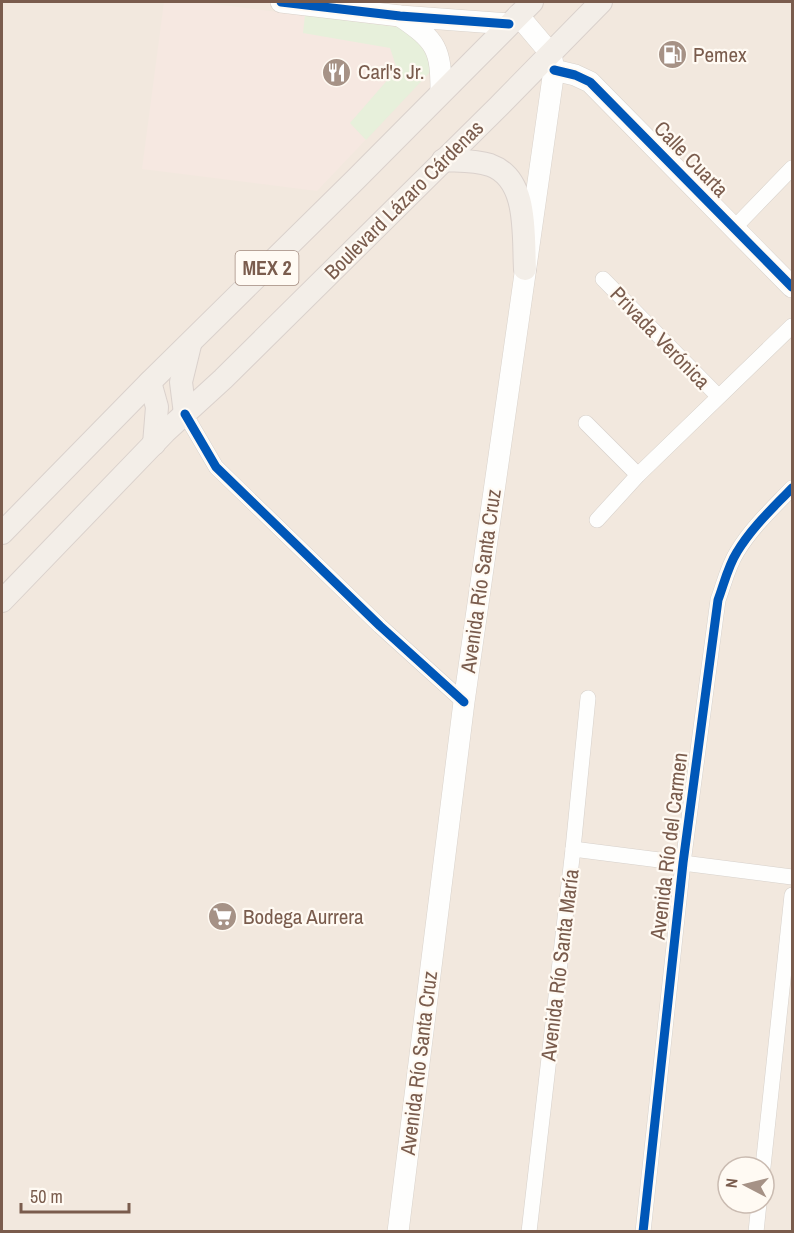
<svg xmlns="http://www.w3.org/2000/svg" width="794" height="1233" font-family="'Archivo Narrow',sans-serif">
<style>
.residential{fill:#f2e8de;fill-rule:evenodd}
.commercial{fill:#f6e8e1}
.green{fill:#e7f0db}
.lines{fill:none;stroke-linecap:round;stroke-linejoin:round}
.street-casing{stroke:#d7d1cb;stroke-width:16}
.secondary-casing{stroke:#d9d2cb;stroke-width:22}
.primary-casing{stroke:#dad1cc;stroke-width:24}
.street{stroke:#fefefd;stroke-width:15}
.secondary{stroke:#fefefd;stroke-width:21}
.primary{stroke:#f3eee8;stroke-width:22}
.cycleway-casing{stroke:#fffaf3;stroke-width:13}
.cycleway{stroke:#0057b8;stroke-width:9}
.labels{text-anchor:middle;stroke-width:4.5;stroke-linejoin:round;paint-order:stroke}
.shield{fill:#fffaf3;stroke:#a28b7f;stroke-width:1.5}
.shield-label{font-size:20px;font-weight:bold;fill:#7a5c4d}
.poi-label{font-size:21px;fill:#7a5c4d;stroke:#fffaf3;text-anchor:start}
.street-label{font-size:21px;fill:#7a5c4d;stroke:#fffaf3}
</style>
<rect width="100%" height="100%" fill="#f9f5f0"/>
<path class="residential" d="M2,2H792V1231L2,1232ZM728,1167H764V1203H728Z"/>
<path class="commercial" d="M164,2H199L405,28L431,71L317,191L142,169Z"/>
<path class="green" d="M305,15L405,28L430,50L431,71L366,140L350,123L397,69L390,48L303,33Z"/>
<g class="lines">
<defs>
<g id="street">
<path d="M734,228L792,168"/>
<path d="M603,279L718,396"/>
<path d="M185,414L216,467L380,626L464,702"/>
<path d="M586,423L638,475"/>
<path d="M597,520L638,475L792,326"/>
<path d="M573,849L792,877"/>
<path d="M763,1167L792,895"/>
<path d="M529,1232L573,849L588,698"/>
<path d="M643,1232L683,863L718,600C724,584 728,566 737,552C752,527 773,508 792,488"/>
<path d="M756,1232L759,1203"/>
</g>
<g id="secondary">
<path d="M281,2L400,16L509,24"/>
<path d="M400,16C437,41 441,49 441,92"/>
<path d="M554,70L575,75L590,82L792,287"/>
<path d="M398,1232L464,702L554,70L551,54L518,15"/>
</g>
<g id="primary">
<path d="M443,160C458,161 475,160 490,165C529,179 523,235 525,269"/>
<path d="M150,382L157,407L154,444"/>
<path d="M185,414L181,382L190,345"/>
<path d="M2,533L150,382L355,180L532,2"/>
<path d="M2,601L165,432L223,379L498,107L601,2"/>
</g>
</defs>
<use href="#street" class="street-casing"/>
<use href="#secondary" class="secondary-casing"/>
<use href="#primary" class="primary-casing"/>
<use href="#street" class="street"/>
<use href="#secondary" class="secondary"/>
<use href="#primary" class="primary"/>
<defs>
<g id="cycleway">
<path d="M281,2L400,16L509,24"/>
<path d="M554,70L575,75L590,82L792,287"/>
<path d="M185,414L216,467L380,626L464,702"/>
<path d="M643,1232L683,863L718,600C724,584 728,566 737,552C752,527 773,508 792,488"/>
</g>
</defs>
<use href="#cycleway" class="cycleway-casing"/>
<use href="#cycleway" class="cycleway"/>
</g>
<defs>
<symbol id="fuel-disc" viewBox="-11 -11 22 22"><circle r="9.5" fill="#a69286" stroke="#fffaf3"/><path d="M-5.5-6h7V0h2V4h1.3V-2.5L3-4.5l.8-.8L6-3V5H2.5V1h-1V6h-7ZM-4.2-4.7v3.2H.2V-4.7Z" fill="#fff"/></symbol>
<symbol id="restaurant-disc" viewBox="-11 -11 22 22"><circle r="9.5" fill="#a69286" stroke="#fffaf3"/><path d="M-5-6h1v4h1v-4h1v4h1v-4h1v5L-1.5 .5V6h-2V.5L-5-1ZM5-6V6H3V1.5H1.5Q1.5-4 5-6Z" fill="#fff"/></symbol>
<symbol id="supermarket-disc" viewBox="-11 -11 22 22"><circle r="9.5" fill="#a69286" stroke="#fffaf3"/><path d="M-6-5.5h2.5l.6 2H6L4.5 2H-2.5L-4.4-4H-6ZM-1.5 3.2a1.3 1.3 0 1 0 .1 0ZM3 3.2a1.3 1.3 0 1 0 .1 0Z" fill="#fff"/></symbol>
</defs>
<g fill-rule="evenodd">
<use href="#fuel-disc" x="656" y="38" width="33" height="33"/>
<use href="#restaurant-disc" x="320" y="56" width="33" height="33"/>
<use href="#supermarket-disc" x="206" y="900" width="33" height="33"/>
</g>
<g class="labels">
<rect class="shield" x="235.5" y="251" width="63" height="34" rx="4.5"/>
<g class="shield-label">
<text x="267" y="275">MEX 2</text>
</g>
<g class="poi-label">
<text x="693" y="62">Pemex</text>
<text x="358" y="79">Carl's Jr.</text>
<text x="243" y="924">Bodega Aurrera</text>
</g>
<g class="street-label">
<text transform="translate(691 159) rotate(46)" y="7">Calle Cuarta</text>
<text transform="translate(404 200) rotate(-45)" y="7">Boulevard Lázaro Cárdenas</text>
<text transform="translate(660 338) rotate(46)" y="7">Privada Verónica</text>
<text transform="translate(481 581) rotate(-82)" y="7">Avenida Río Santa Cruz</text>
<text transform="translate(669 846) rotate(-83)" y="7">Avenida Río del Carmen</text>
<text transform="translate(560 965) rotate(-83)" y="7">Avenida Río Santa María</text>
<text transform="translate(419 1063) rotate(-83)" y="7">Avenida Río Santa Cruz</text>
</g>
</g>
<rect width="794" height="1233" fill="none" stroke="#7a5c4d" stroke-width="6"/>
<g transform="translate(746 1185) rotate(277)"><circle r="28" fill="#fffaf3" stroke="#cabbb1" stroke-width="1.5"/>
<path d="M0-4.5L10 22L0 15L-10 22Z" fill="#a69286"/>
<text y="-9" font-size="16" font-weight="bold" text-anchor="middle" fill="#7a5c4d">N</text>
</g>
<path d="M21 1203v9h108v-9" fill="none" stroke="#7a5c4d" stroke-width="3"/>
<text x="30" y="1203" font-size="18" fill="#7a5c4d" stroke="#fffaf3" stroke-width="4.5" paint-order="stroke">50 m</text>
</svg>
